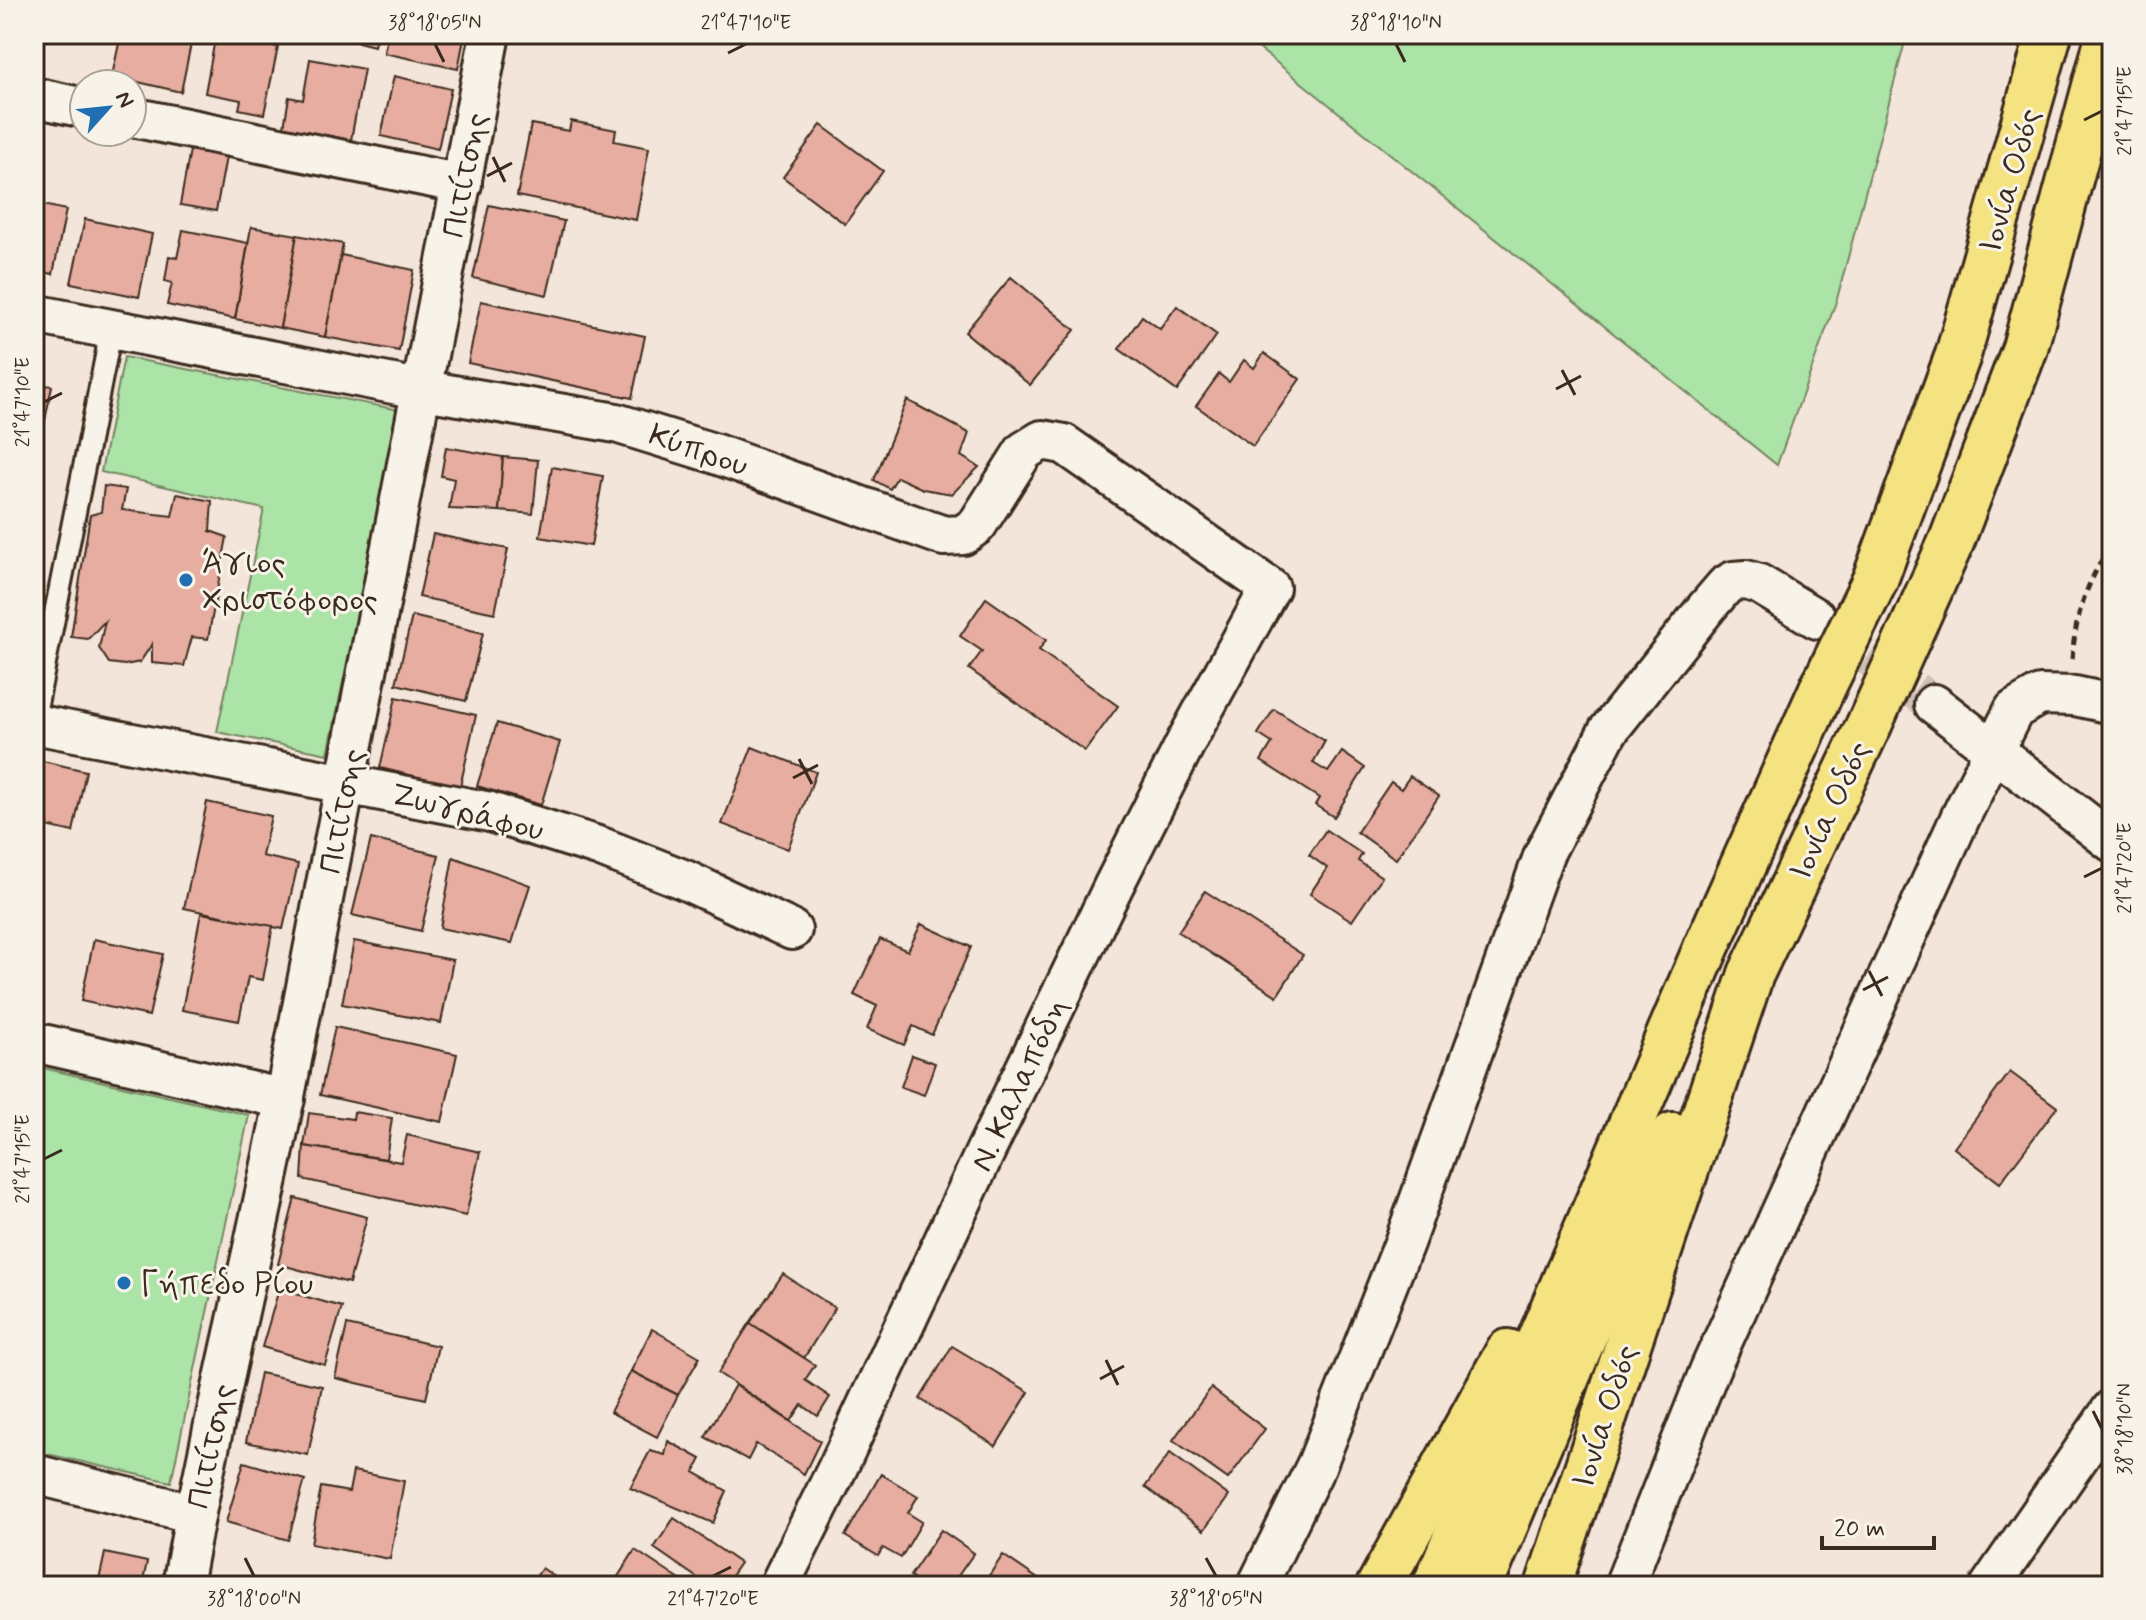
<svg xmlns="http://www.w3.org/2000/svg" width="2146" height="1620" font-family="Mynerve,sans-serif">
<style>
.green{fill:#ace3a7;stroke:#748662;stroke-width:2}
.building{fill:#e6ada0;stroke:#3b2a1e;stroke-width:2}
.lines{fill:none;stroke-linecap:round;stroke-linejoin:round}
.street-tunnel{stroke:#cfc0b4;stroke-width:38;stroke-dasharray:38 19;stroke-linecap:butt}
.lane-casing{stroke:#3b2a1e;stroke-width:26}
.street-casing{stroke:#3b2a1e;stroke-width:44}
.highway-casing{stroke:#3b2a1e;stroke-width:50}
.path{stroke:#3b2a1e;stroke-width:5;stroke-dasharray:8 6;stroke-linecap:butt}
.lane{stroke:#f7f3e8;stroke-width:20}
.street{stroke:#f7f3e8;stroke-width:38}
.highway{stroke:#f5e382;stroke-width:44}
.highway-bridge-casing{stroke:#3b2a1e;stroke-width:50;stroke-linecap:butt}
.highway-bridge{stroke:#f5e382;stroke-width:44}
.ticks{fill:none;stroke:#3b2a1e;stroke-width:3}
.poi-dot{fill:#1f6fb2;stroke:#f7f3e8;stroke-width:3}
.labels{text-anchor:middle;stroke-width:6;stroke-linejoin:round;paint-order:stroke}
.street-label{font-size:32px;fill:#3b2a1e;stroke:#f7f3e8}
.poi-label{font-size:32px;fill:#3b2a1e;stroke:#f7f3e8;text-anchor:start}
.neatline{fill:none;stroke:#3b2a1e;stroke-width:3}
.ticks-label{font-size:20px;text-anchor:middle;fill:#3b2a1e}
</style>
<rect width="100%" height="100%" fill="#f4e5da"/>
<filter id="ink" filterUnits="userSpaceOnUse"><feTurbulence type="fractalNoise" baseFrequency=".0125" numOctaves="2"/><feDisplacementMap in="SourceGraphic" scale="16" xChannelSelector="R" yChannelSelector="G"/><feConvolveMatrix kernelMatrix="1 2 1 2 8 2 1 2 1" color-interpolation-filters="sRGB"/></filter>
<g filter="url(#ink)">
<g class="green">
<path d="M1241,34H1907L1837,299L1777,465Z"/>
<path d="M124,357L400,410L328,754L217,732L264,509L101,472Z"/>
<path d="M34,1066L249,1115L171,1482L34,1451Z"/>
</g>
<g class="building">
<path d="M121,34H193L181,92L112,76Z"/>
<path d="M216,34L278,47L264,114L239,109L241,100L205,93Z"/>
<path d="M327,34H377L374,46Z"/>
<path d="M388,34H465L458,69L384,53Z"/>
<path d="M310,59L364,69L351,140L284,127L289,97L303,100Z"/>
<path d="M394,76L451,89L438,149L381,136Z"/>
<path d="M571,121L616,130L614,141L649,148L636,220L517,196L531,124L569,131Z"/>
<path d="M821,125L883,171L845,224L783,177Z"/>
<path d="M190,150L226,157L216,211L180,205Z"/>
<path d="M34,203L66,210L53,274L34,270Z"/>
<path d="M489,205L564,221L547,295L473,278Z"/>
<path d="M85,219L152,234L139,297L71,283Z"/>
<path d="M251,227L297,235L280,328L235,319Z"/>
<path d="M183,230L248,243L235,319L167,305L172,283L165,281L169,256L177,258Z"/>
<path d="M297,235L343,244L325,337L280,328Z"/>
<path d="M341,255L414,270L399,351L325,337Z"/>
<path d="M1011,277L1075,330L1030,385L965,332Z"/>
<path d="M481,301L645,336L632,398L468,363Z"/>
<path d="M1177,306L1217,335L1177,391L1119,349L1142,316L1160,329Z"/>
<path d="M1264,353L1300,379L1253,446L1196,406L1219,374L1229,382L1244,360L1254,368Z"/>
<path d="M34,383L52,386L34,475Z"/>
<path d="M907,400L969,433L961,456L979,467L952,494L923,489L897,477L890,489L874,480Z"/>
<path d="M446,447L503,457L499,511L449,509L454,479L441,476Z"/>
<path d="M503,457L538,460L533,514L499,511Z"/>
<path d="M552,467L603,476L591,546L540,537Z"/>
<path d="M104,486L126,489L122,510L172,516L177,494L212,501L210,531L227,537L208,639L192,637L184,666L152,663V644L140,662L125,665L109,663L99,648L105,621L88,639L71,637L90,515L101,512Z"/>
<path d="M433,534L508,549L495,613L419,597Z"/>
<path d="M986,598L1046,640L1039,650L1118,706L1085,751L969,669L982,651L960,636Z"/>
<path d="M412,616L483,633L466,701L396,684Z"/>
<path d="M396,697L476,715L460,787L380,768Z"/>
<path d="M1274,709L1325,741L1313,763L1328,772L1342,752L1365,768L1334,817L1315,805L1319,798L1261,761L1272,743L1258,734Z"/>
<path d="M497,723L560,742L541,805L477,786Z"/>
<path d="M752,747L816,772L788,849L722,824Z"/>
<path d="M34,759L86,771L73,832L34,823Z"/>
<path d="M1410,776L1439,796L1396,859L1357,832L1391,782L1401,789Z"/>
<path d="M207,802L271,816L262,856L298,864L283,929L184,908Z"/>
<path d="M1326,830L1362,854L1358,861L1382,877L1352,921L1310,894L1327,868L1309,855Z"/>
<path d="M371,839L439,855L421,931L352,915Z"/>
<path d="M453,857L530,885L512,943L440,928Z"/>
<path d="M1205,891L1303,955L1277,996L1178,932Z"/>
<path d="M201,913L273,926L263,980L248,977L239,1021L182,1010Z"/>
<path d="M921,924L971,947L932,1035L913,1026L904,1045L867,1029L877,1006L854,995L880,939L908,951Z"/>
<path d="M94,939L163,954L149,1016L81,1001Z"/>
<path d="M354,941L453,960L441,1023L342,1004Z"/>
<path d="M335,1027L457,1054L442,1122L320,1095Z"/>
<path d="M912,1055L935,1063L924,1095L901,1087Z"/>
<path d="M2010,1072L2057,1107L2000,1183L1954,1148Z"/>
<path d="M354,1112L392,1118L386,1159L304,1146L309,1113L353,1119Z"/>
<path d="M407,1135L480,1152L466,1216L302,1179L304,1146L401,1162Z"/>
<path d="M295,1198L367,1217L349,1283L278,1264Z"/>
<path d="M783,1274L835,1308L804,1358L750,1323Z"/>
<path d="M279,1289L342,1307L325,1365L262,1347Z"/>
<path d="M750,1323L815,1365L805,1380L830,1397L818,1416L802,1405L791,1421L718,1373Z"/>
<path d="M347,1325L438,1346L426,1399L335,1378Z"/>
<path d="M652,1329L700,1357L678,1395L631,1371Z"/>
<path d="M952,1346L1029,1392L996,1446L920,1399Z"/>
<path d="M631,1371L678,1395L657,1437L610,1412Z"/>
<path d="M260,1373L322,1386L308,1455L246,1442Z"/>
<path d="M735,1385L820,1441L804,1474L756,1444L748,1460L705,1437Z"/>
<path d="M1211,1388L1265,1429L1228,1479L1173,1440Z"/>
<path d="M668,1441L701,1459L694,1472L727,1491L713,1523L630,1488L650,1451L665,1455Z"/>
<path d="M1170,1453L1229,1496L1204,1530L1145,1487Z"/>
<path d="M244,1462L305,1480L288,1540L226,1522Z"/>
<path d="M353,1471L404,1481L390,1559L311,1544L321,1487L349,1492Z"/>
<path d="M881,1474L918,1496L908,1513L922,1522L901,1558L883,1548L878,1556L845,1536Z"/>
<path d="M674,1518L740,1563L724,1586H709L654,1548Z"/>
<path d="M941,1530L974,1553L951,1586H925L910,1576Z"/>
<path d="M635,1550L686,1584L685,1586H612Z"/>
<path d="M105,1553L147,1562L142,1586H95L98,1585Z"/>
<path d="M1003,1555L1038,1579L1033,1586H982Z"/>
<path d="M542,1568L568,1586H530Z"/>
</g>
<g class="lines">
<path class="street-tunnel" d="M1822,623L1934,704"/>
<defs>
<path id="lane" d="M34,719L111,331"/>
<g id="street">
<path d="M34,97L84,108"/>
<path d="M132,117L462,184"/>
<path d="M34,314L424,390L616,423L713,453L944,536L963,535L977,525L1024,451L1042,440L1064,444L1270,588L1187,740L1113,887L987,1148L838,1467L779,1586"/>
<path d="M1934,704L2112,842"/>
<path d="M34,724L490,812L601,847L685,880L792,930"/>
<path d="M34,1042L285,1099"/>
<path d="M34,1474L195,1514"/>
<path d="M182,1586C211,1422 253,1260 285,1096C356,742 423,388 490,34"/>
<path d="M1257,1586L1317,1464L1404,1243L1544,854L1608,731L1707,607L1725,586L1733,581L1746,580L1759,584L1817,619"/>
<path d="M1624,1586L1710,1369L1961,816L2014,710L2040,695L2075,696L2112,704"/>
<path d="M1990,1586L2112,1409"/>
</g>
<g id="highway">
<path d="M1875,580L1958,355L2049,34"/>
<path d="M1917,618L1952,540L2025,348L2109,34"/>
<path d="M1379,1586L1508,1352"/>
<path d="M1435,1586L1706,948L1822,689"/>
<path d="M1480,1586L1637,1209L1673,1135"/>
<path d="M1548,1586L1751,974L1868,727"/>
</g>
</defs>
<use href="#lane" class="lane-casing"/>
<use href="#street" class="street-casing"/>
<use href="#highway" class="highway-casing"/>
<path class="path" d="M2072,659C2076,613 2086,583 2112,544"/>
<use href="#lane" class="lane"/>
<use href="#street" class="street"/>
<use href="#highway" class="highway"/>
<defs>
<g id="highway-bridge">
<path d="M1822,689L1875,580"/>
<path d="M1868,727L1917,618"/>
</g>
</defs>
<use href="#highway-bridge" class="highway-bridge-casing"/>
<use href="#highway-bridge" class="highway-bridge"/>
</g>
</g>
<path class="ticks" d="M435,44L444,62M1396,44L1405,62M728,53L746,44M2084,120L2102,111M493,157L505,182M487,176L512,163M1562,370L1575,395M1556,389L1581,376M44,402L62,393M799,759L812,784M793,778L818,765M2084,877L2102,868M1869,971L1882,996M1863,990L1888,977M44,1159L62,1150M1106,1360L1118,1385M1100,1379L1124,1366M2093,1411L2102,1429M245,1558L254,1576M1206,1558L1216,1576M713,1576L731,1567"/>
<g class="poi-dot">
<circle cx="186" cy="580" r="8"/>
<circle cx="124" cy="1283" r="8"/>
</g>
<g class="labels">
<g class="street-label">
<text transform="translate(464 175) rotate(-79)" y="11">Πιτίτσης</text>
<text transform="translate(2009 180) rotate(-74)" y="11">Ιονία Οδός</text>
<text transform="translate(699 449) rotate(19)" y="11">Κύπρου</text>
<text transform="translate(1829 810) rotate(-65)" y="11">Ιονία Οδός</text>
<text transform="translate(341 811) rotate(-79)" y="11">Πιτίτσης</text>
<text transform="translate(468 811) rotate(14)" y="11">Ζωγράφου</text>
<text transform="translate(1018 1084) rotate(-65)" y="11">Ν. Καλαπόδη</text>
<text transform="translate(1604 1416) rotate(-72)" y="11">Ιονία Οδός</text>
<text transform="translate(210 1446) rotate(-78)" y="11">Πιτίτσης</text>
</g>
<g class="poi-label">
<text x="202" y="573">Άγιος<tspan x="202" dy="37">Χριστόφορος</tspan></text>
<text x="140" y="1294">Γήπεδο Ρίου</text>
</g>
</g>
<rect width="2146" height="1620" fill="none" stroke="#f7f3e8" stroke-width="88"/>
<g transform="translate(108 108) rotate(63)"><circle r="38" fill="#f7f3e8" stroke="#aca397" stroke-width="2"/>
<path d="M0-6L14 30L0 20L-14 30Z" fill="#1f6fb2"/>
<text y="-12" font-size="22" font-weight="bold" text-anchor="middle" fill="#3b2a1e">N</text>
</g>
<path d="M1822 1536v12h112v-12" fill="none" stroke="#3b2a1e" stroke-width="4"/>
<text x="1834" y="1536" font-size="24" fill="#3b2a1e" stroke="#f7f3e8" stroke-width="6" paint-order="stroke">20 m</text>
<rect x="44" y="44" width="2058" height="1532" class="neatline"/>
<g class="ticks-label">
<text x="435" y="29">38°18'05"N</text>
<text x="746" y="29">21°47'10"E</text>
<text x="1396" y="29">38°18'10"N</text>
<text transform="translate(2124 111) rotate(-90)" y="7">21°47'15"E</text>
<text transform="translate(22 402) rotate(-90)" y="7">21°47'10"E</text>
<text transform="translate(2124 868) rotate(-90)" y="7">21°47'20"E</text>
<text transform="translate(22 1159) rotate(-90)" y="7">21°47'15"E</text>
<text transform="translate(2124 1429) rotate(-90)" y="7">38°18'10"N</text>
<text x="254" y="1605">38°18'00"N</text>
<text x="713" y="1605">21°47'20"E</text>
<text x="1216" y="1605">38°18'05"N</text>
</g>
</svg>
